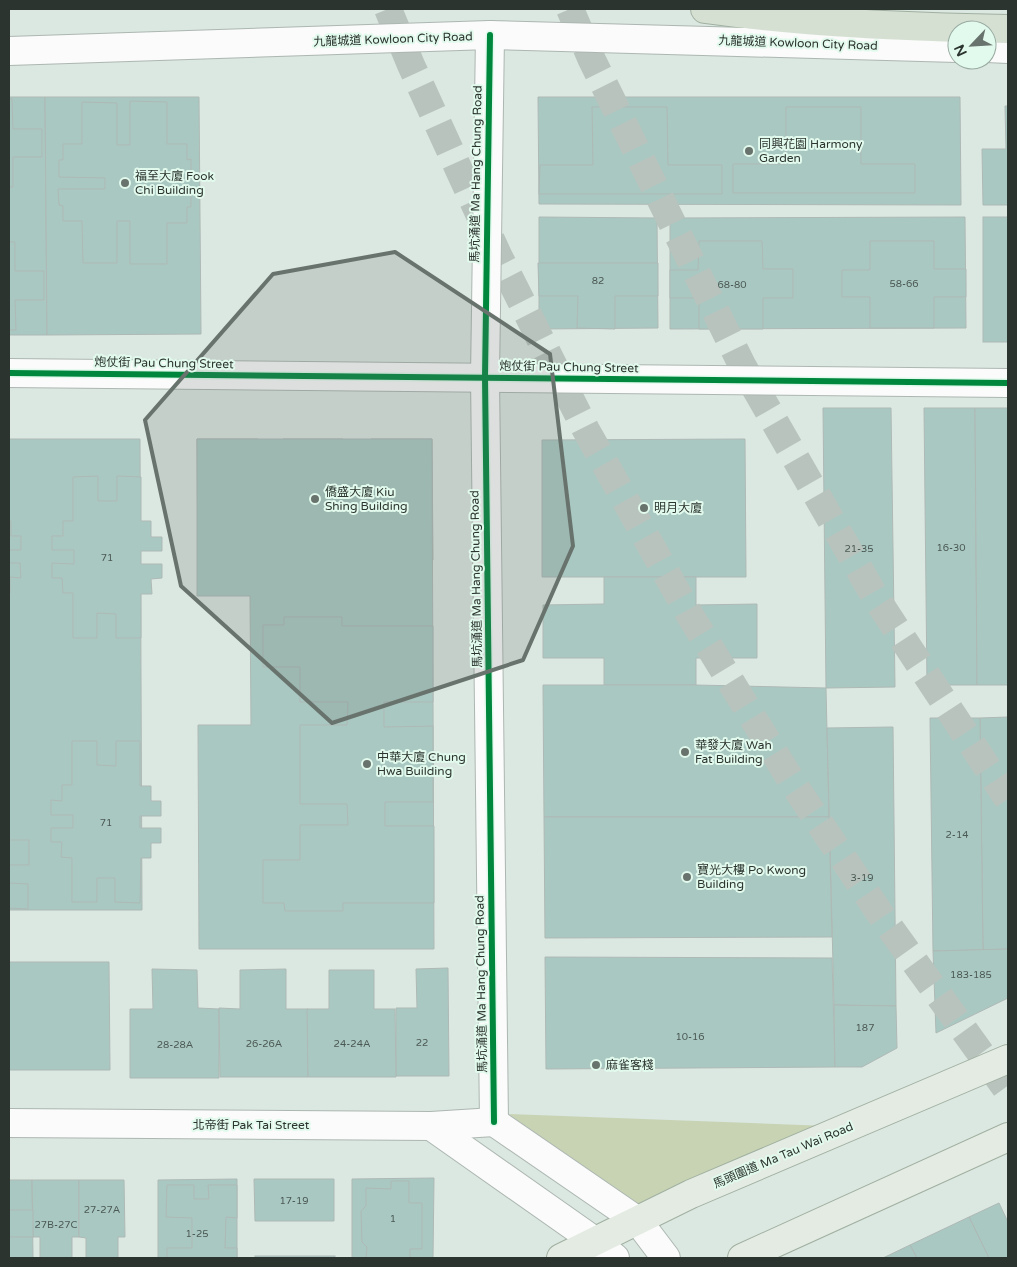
<svg xmlns="http://www.w3.org/2000/svg" width="1017" height="1267" font-family="'Varela Round','Noto Sans TC',sans-serif">
<style>
.green{fill:#c8d3b4}
.building{fill:#aac8c2;stroke:#aeb9b5}
.lines{fill:none;stroke-linecap:round;stroke-linejoin:round}
.highway-tunnel{stroke:#b8c3bd;stroke-width:28;stroke-dasharray:28 14;stroke-linecap:butt}
.minor-casing{stroke:#adb7b2;stroke-width:30}
.major-casing{stroke:#a0b0a0;stroke-width:30}
.highway-casing{stroke:#a0b0a0;stroke-width:30}
.minor{stroke:#fafbfa;stroke-width:28}
.major{stroke:#e4ebe3;stroke-width:28}
.highway{stroke:#d5e0d3;stroke-width:28}
.cycleway-casing{stroke:#e2faed;stroke-width:9}
.cycleway{stroke:#00873e;stroke-width:6}
.marked{fill:#69736d;fill-opacity:0.2;stroke:#69736d;stroke-width:4;stroke-linejoin:round}
.poi-dot{fill:#69736d;stroke:#e2faed;stroke-width:2}
.labels{text-anchor:middle;stroke-width:4;stroke-linejoin:round;paint-order:stroke}
.number-label{font-size:10px;fill:#4b5954}
.street-label{font-size:12px;fill:#2b342f;stroke:#e2faed}
.poi-label{font-size:12px;fill:#2b342f;stroke:#e2faed;text-anchor:start}
</style>
<rect width="100%" height="100%" fill="#dbe7e1"/>
<path class="green" d="M509,1114L828,1126L635,1210Z"/>
<g class="building">
<path d="M9,97H45L47,335H9Z"/>
<path d="M45,97H199L201,334L47,335Z"/>
<path d="M538,97H960L961,205L539,204Z"/>
<path d="M9,99H12L13,129H42V157H13V187H9Z"/>
<path d="M130,101L167,102V144H187V160L191,159V178H145V188H191V207H187V223H167V264H130V221H117V263H83L82,221H63V206L59,205L58,189H105V178L59,177V160H63V144H82V102L117,103V145H130Z"/>
<path d="M1005,106H1008V205H983L982,149H1006Z"/>
<path d="M592,107H667L668,165H722V194H539L540,165H593Z"/>
<path d="M786,107H861V164H915V193H733V164H786Z"/>
<path d="M539,217L657,218L658,328L539,329Z"/>
<path d="M965,217L966,328L670,329V218Z"/>
<rect x="983" y="217" width="25" height="125"/>
<path d="M699,241H762L763,269H793V298H763V329H699V298H670V270H698Z"/>
<path d="M870,241H934V269H966V297H934V328H870V297H842V270H870Z"/>
<path d="M9,242H15V271H44V300H15L16,330H9Z"/>
<path d="M538,263H658V296H615V329L577,328L578,296H539Z"/>
<path d="M823,408H891L895,687L826,688Z"/>
<path d="M924,408H975L977,685H927Z"/>
<path d="M975,408H1008V685H977Z"/>
<path d="M9,439H140L142,910H9Z"/>
<path d="M197,439H258V479L283,480V439H343V480H371V439H432L433,560H370V519L343,518V559H283V518L257,517V558H198Z"/>
<path d="M197,439H432L434,949H199L198,725H251L250,596H197Z"/>
<path d="M745,439L746,577H542V440Z"/>
<path d="M98,476V501H117V476L141,477V521H151V537H162V551H141V564H162V578L151,579L152,594H141V638H116V614L97,613V638H73V593H63L62,578H52V563L74,564V550H52V536H63V521H73V477Z"/>
<path d="M9,521H11V536H21V550H9Z"/>
<path d="M9,563H20L21,578L10,577V593H9Z"/>
<path d="M604,577H696V605L757,604V658H696V685H604V658H543V605L604,604Z"/>
<path d="M284,617H342V626H433V702H384V727L433,726V802H385V826H434V903H343V911H285L284,903H263V860H300V825H348L347,804H300V725H347L348,702H300V667H263V625H284Z"/>
<path d="M543,685H696L826,688L829,817H544Z"/>
<path d="M1008,717V949L983,950L980,718Z"/>
<path d="M930,718H980L983,950L933,951Z"/>
<path d="M893,727L896,1006L834,1005L827,728Z"/>
<path d="M72,741H97V765L116,766V741H140V786H151V801H161V816H140V828H161V843H151V858H141L140,903L115,902V878H97V902H72V858L61,857L62,842H51V828H73V815H51V800L62,801V785H72Z"/>
<path d="M544,817H829L832,937L545,938Z"/>
<rect x="9" y="840" width="20" height="25"/>
<path d="M9,883L28,884V909L9,908Z"/>
<path d="M1008,949V998L936,1033L933,951Z"/>
<path d="M545,957L832,958L835,1067L546,1069Z"/>
<path d="M9,962H109L110,1070H9Z"/>
<path d="M448,968L449,1076H396V1008H417L416,969Z"/>
<path d="M152,969L197,970L198,1008L219,1009V1078H130V1009H153Z"/>
<path d="M286,969V1009H308V1077H220L219,1008L240,1009V970Z"/>
<path d="M329,970H374V1009H395L396,1077H308L307,1009H329Z"/>
<path d="M834,1005L896,1006L897,1048L862,1067H835Z"/>
<path d="M434,1178L433,1258H352V1179Z"/>
<path d="M237,1179V1258H158V1180Z"/>
<path d="M254,1179H334V1221H255Z"/>
<path d="M9,1180H32L33,1258H9Z"/>
<path d="M32,1180H79V1237H72V1258H40V1237H33Z"/>
<path d="M79,1180H124L125,1237H118V1258H86V1238L79,1237Z"/>
<path d="M391,1181H409V1203H422V1249H410V1258H366L367,1247L362,1242L361,1211L366,1206V1188L391,1189Z"/>
<path d="M167,1185H194V1199H209L208,1185H237V1218L226,1217L225,1248H237V1258H167V1248H192V1218L166,1217Z"/>
<path d="M999,1203L1008,1222V1258H989L969,1217Z"/>
<rect x="9" y="1210" width="24" height="27"/>
<path d="M969,1217L989,1258H917L910,1245Z"/>
<path d="M910,1245L917,1258H883Z"/>
<rect x="255" y="1256" width="80" height="2"/>
</g>
<g class="lines">
<g class="highway-tunnel">
<path d="M388,9L411,65L498,255L586,430L688,612L794,785L885,921L1008,1091"/>
<path d="M570,9L591,58L742,365L874,595L1008,799"/>
</g>
<defs>
<g id="minor">
<path d="M490,35L485,377L494,1122"/>
<path d="M987,48L1008,49"/>
<path d="M9,51L490,35L957,48"/>
<path d="M9,373L1008,383"/>
<path d="M494,1122L638,1221L666,1258"/>
<path d="M9,1123L431,1126L494,1122"/>
<path d="M431,1126L596,1242L615,1258"/>
</g>
<g id="major">
<path d="M561,1258L691,1194L1008,1059"/>
<path d="M742,1258L1008,1137"/>
</g>
<path id="highway" d="M705,9C806,23 907,27 1008,29"/>
</defs>
<use href="#minor" class="minor-casing"/>
<use href="#major" class="major-casing"/>
<use href="#highway" class="highway-casing"/>
<use href="#minor" class="minor"/>
<use href="#major" class="major"/>
<use href="#highway" class="highway"/>
<defs>
<g id="cycleway">
<path d="M490,35L485,377L494,1122"/>
<path d="M9,373L1008,383"/>
</g>
</defs>
<use href="#cycleway" class="cycleway-casing"/>
<use href="#cycleway" class="cycleway"/>
</g>
<path class="marked" d="M395,252L550,354L573,546L523,660L332,723L181,586L145,420L273,274Z"/>
<g class="poi-dot">
<circle cx="749" cy="151" r="5"/>
<circle cx="125" cy="183" r="5"/>
<circle cx="315" cy="499" r="5"/>
<circle cx="644" cy="508" r="5"/>
<circle cx="685" cy="752" r="5"/>
<circle cx="367" cy="764" r="5"/>
<circle cx="687" cy="877" r="5"/>
<circle cx="596" cy="1065" r="5"/>
</g>
<g class="labels">
<g class="number-label">
<text x="598" y="284">82</text>
<text x="904" y="287">58-66</text>
<text x="732" y="288">68-80</text>
<text x="951" y="551">16-30</text>
<text x="859" y="552">21-35</text>
<text x="107" y="561">71</text>
<text x="106" y="826">71</text>
<text x="957" y="838">2-14</text>
<text x="862" y="881">3-19</text>
<text x="971" y="978">183-185</text>
<text x="865" y="1031">187</text>
<text x="690" y="1040">10-16</text>
<text x="422" y="1046">22</text>
<text x="264" y="1047">26-26A</text>
<text x="352" y="1047">24-24A</text>
<text x="175" y="1048">28-28A</text>
<text x="294" y="1204">17-19</text>
<text x="102" y="1213">27-27A</text>
<text x="393" y="1222">1</text>
<text x="56" y="1228">27B-27C</text>
<text x="197" y="1237">1-25</text>
</g>
<g class="street-label">
<text transform="translate(393 39) rotate(-2)" y="4">九龍城道 Kowloon City Road</text>
<text transform="translate(798 43) rotate(2)" y="4">九龍城道 Kowloon City Road</text>
<text transform="translate(476 174) rotate(-89)" y="4">馬坑涌道 Ma Hang Chung Road</text>
<text transform="translate(164 363) rotate(1)" y="4">炮仗街 Pau Chung Street</text>
<text transform="translate(569 367) rotate(1)" y="4">炮仗街 Pau Chung Street</text>
<text transform="translate(476 579) rotate(-91)" y="4">馬坑涌道 Ma Hang Chung Road</text>
<text transform="translate(481 984) rotate(-91)" y="4">馬坑涌道 Ma Hang Chung Road</text>
<text x="251" y="1129">北帝街 Pak Tai Street</text>
<text transform="translate(783 1155) rotate(-23)" y="4">馬頭圍道 Ma Tau Wai Road</text>
</g>
<g class="poi-label">
<text x="759" y="148">同興花園 Harmony<tspan x="759" dy="14">Garden</tspan></text>
<text x="135" y="180">福至大廈 Fook<tspan x="135" dy="14">Chi Building</tspan></text>
<text x="325" y="496">僑盛大廈 Kiu<tspan x="325" dy="14">Shing Building</tspan></text>
<text x="654" y="512">明月大廈</text>
<text x="695" y="749">華發大廈 Wah<tspan x="695" dy="14">Fat Building</tspan></text>
<text x="377" y="761">中華大廈 Chung<tspan x="377" dy="14">Hwa Building</tspan></text>
<text x="697" y="874">寶光大樓 Po Kwong<tspan x="697" dy="14">Building</tspan></text>
<text x="606" y="1069">麻雀客棧</text>
</g>
</g>
<rect width="1017" height="1267" fill="none" stroke="#2b342f" stroke-width="20"/>
<g transform="translate(972 45) rotate(245)"><circle r="24" fill="#e2faed" stroke="#99aba1"/>
<path d="M0-4L9 19L0 12L-9 19Z" fill="#69736d"/>
<text y="-8" font-size="14" font-weight="bold" text-anchor="middle" fill="#2b342f">N</text>
</g>
</svg>
